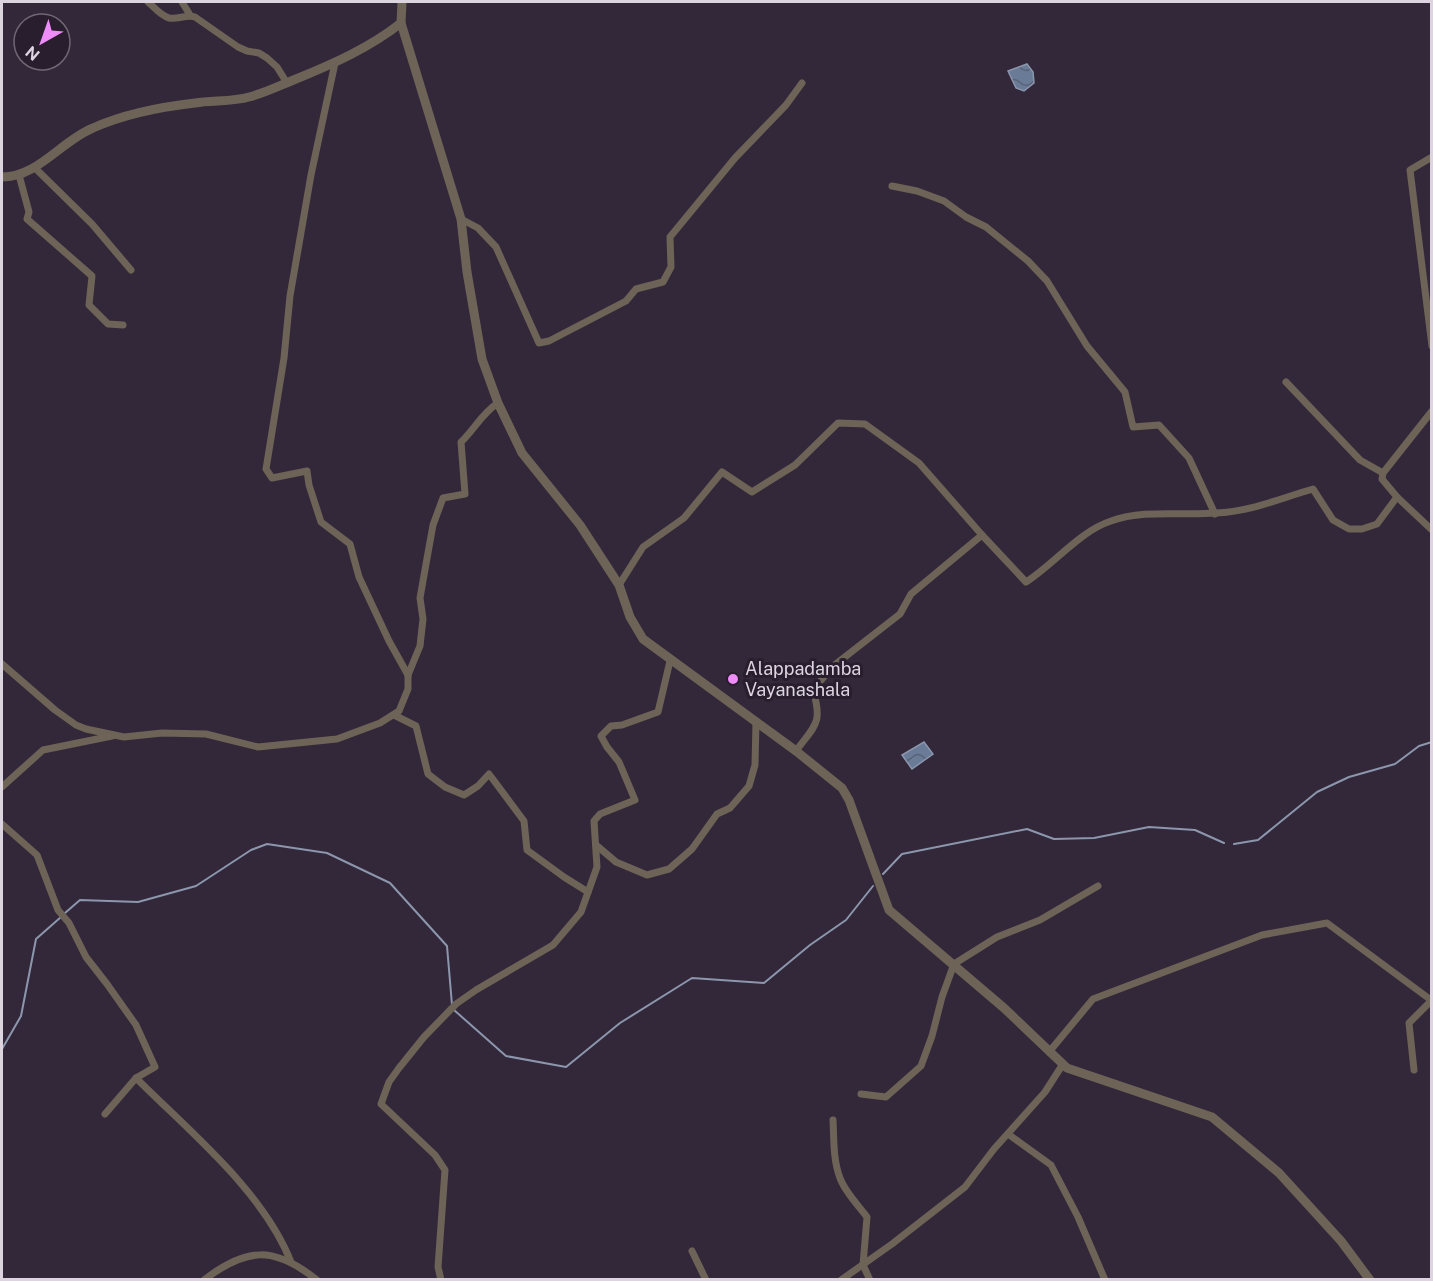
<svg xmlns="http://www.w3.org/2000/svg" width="1433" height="1281" font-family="'Public Sans',sans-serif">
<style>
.water{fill:url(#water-waves);stroke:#8c96ad;stroke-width:1.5}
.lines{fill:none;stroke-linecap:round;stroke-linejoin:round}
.stream{stroke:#8c96ad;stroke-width:2}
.minor{stroke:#6d6357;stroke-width:7}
.tertiary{stroke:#6d6357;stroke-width:9}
.poi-dot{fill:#ee8cf8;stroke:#281e2e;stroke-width:2}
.labels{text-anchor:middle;stroke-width:6;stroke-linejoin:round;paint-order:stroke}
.poi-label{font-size:18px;fill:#dcd5e0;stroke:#281e2e;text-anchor:start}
</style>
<defs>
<pattern id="water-waves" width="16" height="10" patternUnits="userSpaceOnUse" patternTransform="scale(1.5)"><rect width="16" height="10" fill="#697b97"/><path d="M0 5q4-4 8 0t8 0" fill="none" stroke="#596375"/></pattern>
</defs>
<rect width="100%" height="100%" fill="#322839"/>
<g class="water">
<path d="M1027,64L1033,72L1034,83L1024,91L1016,88L1008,71Z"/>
<path d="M924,742L933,754L912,769L902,755Z"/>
</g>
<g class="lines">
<g class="stream">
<path d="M1234,844L1258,840L1317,792L1349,777L1395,764L1419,746L1432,742"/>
<path d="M883,874L902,854L1027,829L1054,839L1094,838L1149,827L1195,830L1224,843"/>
<path d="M65,913L80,900L138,902L196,886L251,850L267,844L327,853L390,883L447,946L452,1005"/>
<path d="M454,1010L506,1056L566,1067L620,1023L692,978L764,983L810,945L846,920L873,886"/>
<path d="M2,1049L21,1016L36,939L61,917"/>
</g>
<g class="minor">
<path d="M148,2C154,7 161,16 169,18C178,20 186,14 195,17L238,47L247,51L259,53L267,58L277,67L287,83"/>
<path d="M182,2L190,15"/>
<path d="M335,63L311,175L290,296L284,358L266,469L272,478L307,471L309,485L321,522L350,544L359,577L389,641L408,675"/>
<path d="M1432,157L1410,170L1432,346"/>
<path d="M34,167L92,224L131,270"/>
<path d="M19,175L29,212L27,219L92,276L89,305L108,324L123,325"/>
<path d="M892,186L917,191L944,201L966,217L986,227L1028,261L1047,281L1087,346L1125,392L1133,427L1159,425L1189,458L1215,514"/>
<path d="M461,219L478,228L496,247L539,343L549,341L626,301L636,289L663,282L671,267L670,237L735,158L786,105L802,83"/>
<path d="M1286,382L1360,460L1383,473"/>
<path d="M1432,411L1383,473L1382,479L1397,497L1432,530"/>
<path d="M619,585L643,547L684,518L722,472L752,492L795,465L838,423L865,424L919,463L982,535"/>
<path d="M2,664L55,710L76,725L86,729L124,737L162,733L206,734L258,747L337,739L380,723L399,711L408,689V675L420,646L423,619L420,598L426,564L433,525L443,498L465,494L461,442C474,430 482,413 498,403"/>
<path d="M394,715L416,726L428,774L445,787L464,795L478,786L489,774L524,821L527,850L564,877L588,892"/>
<path d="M796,751C815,725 823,724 813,690L832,667L900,614L911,594L982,535L1026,582C1054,564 1080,531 1111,521C1144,509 1182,516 1216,513C1250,512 1281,498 1313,489L1333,520L1349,529H1362L1377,524L1397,497"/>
<path d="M2,787L43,750L112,736"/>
<path d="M2,824L37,855L58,910L69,923L86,957L107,984L136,1025L155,1067L136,1078"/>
<path d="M596,845L616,862L647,875L669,869L692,849L717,814L730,808L749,786L755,765L756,722"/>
<path d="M1049,1052L1093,999L1262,935L1327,923L1431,1000"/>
<path d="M1414,1070L1409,1023L1432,1000"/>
<path d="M861,1094L886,1097L921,1066L932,1036L942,997L954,964L997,937L1040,920L1098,886"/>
<path d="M105,1114L136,1078C190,1132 263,1191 291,1262"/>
<path d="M833,1120C834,1139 833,1160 840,1178C845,1192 858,1205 867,1217L863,1265L870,1280"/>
<path d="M1008,1134L1051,1165L1078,1217L1105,1280"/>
<path d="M692,1251L706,1280"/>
<path d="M204,1280C247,1247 274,1246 317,1280"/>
<path d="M441,1280L438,1267L445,1170L435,1155L381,1104L389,1082L399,1068L424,1037L456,1004L476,990L553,945L581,912L597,867L594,821L600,814L635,800L619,762L607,747L601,736L611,726L622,725L658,712L670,661"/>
<path d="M841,1280L892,1244L965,1187L994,1149L1045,1092L1063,1064"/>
</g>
<g class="tertiary">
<path d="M402,2L401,23L461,219L467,272L482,359L498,403L522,453L580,525L619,585L630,617L643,639L796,751L842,788L849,800L889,910L1004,1008L1067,1068L1212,1117L1279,1173L1341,1241L1370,1280"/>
<path d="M2,177C38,177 61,141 93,128C124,114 160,107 195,103C212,100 232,102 249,97C265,93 281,85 296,79C333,64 369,48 401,23"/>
</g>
</g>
<circle class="poi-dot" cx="733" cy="679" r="6"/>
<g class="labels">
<g class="poi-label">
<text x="745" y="675">Alappadamba<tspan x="745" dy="21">Vayanashala</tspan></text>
</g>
</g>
<rect width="1433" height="1281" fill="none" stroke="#dcd5e0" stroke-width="6"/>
<g transform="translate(42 42) rotate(220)"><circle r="28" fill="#281e2e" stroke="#706775" stroke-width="1.5"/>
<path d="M0-4.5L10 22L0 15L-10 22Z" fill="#ee8cf8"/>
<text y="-9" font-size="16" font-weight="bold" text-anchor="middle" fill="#dcd5e0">N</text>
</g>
</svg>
